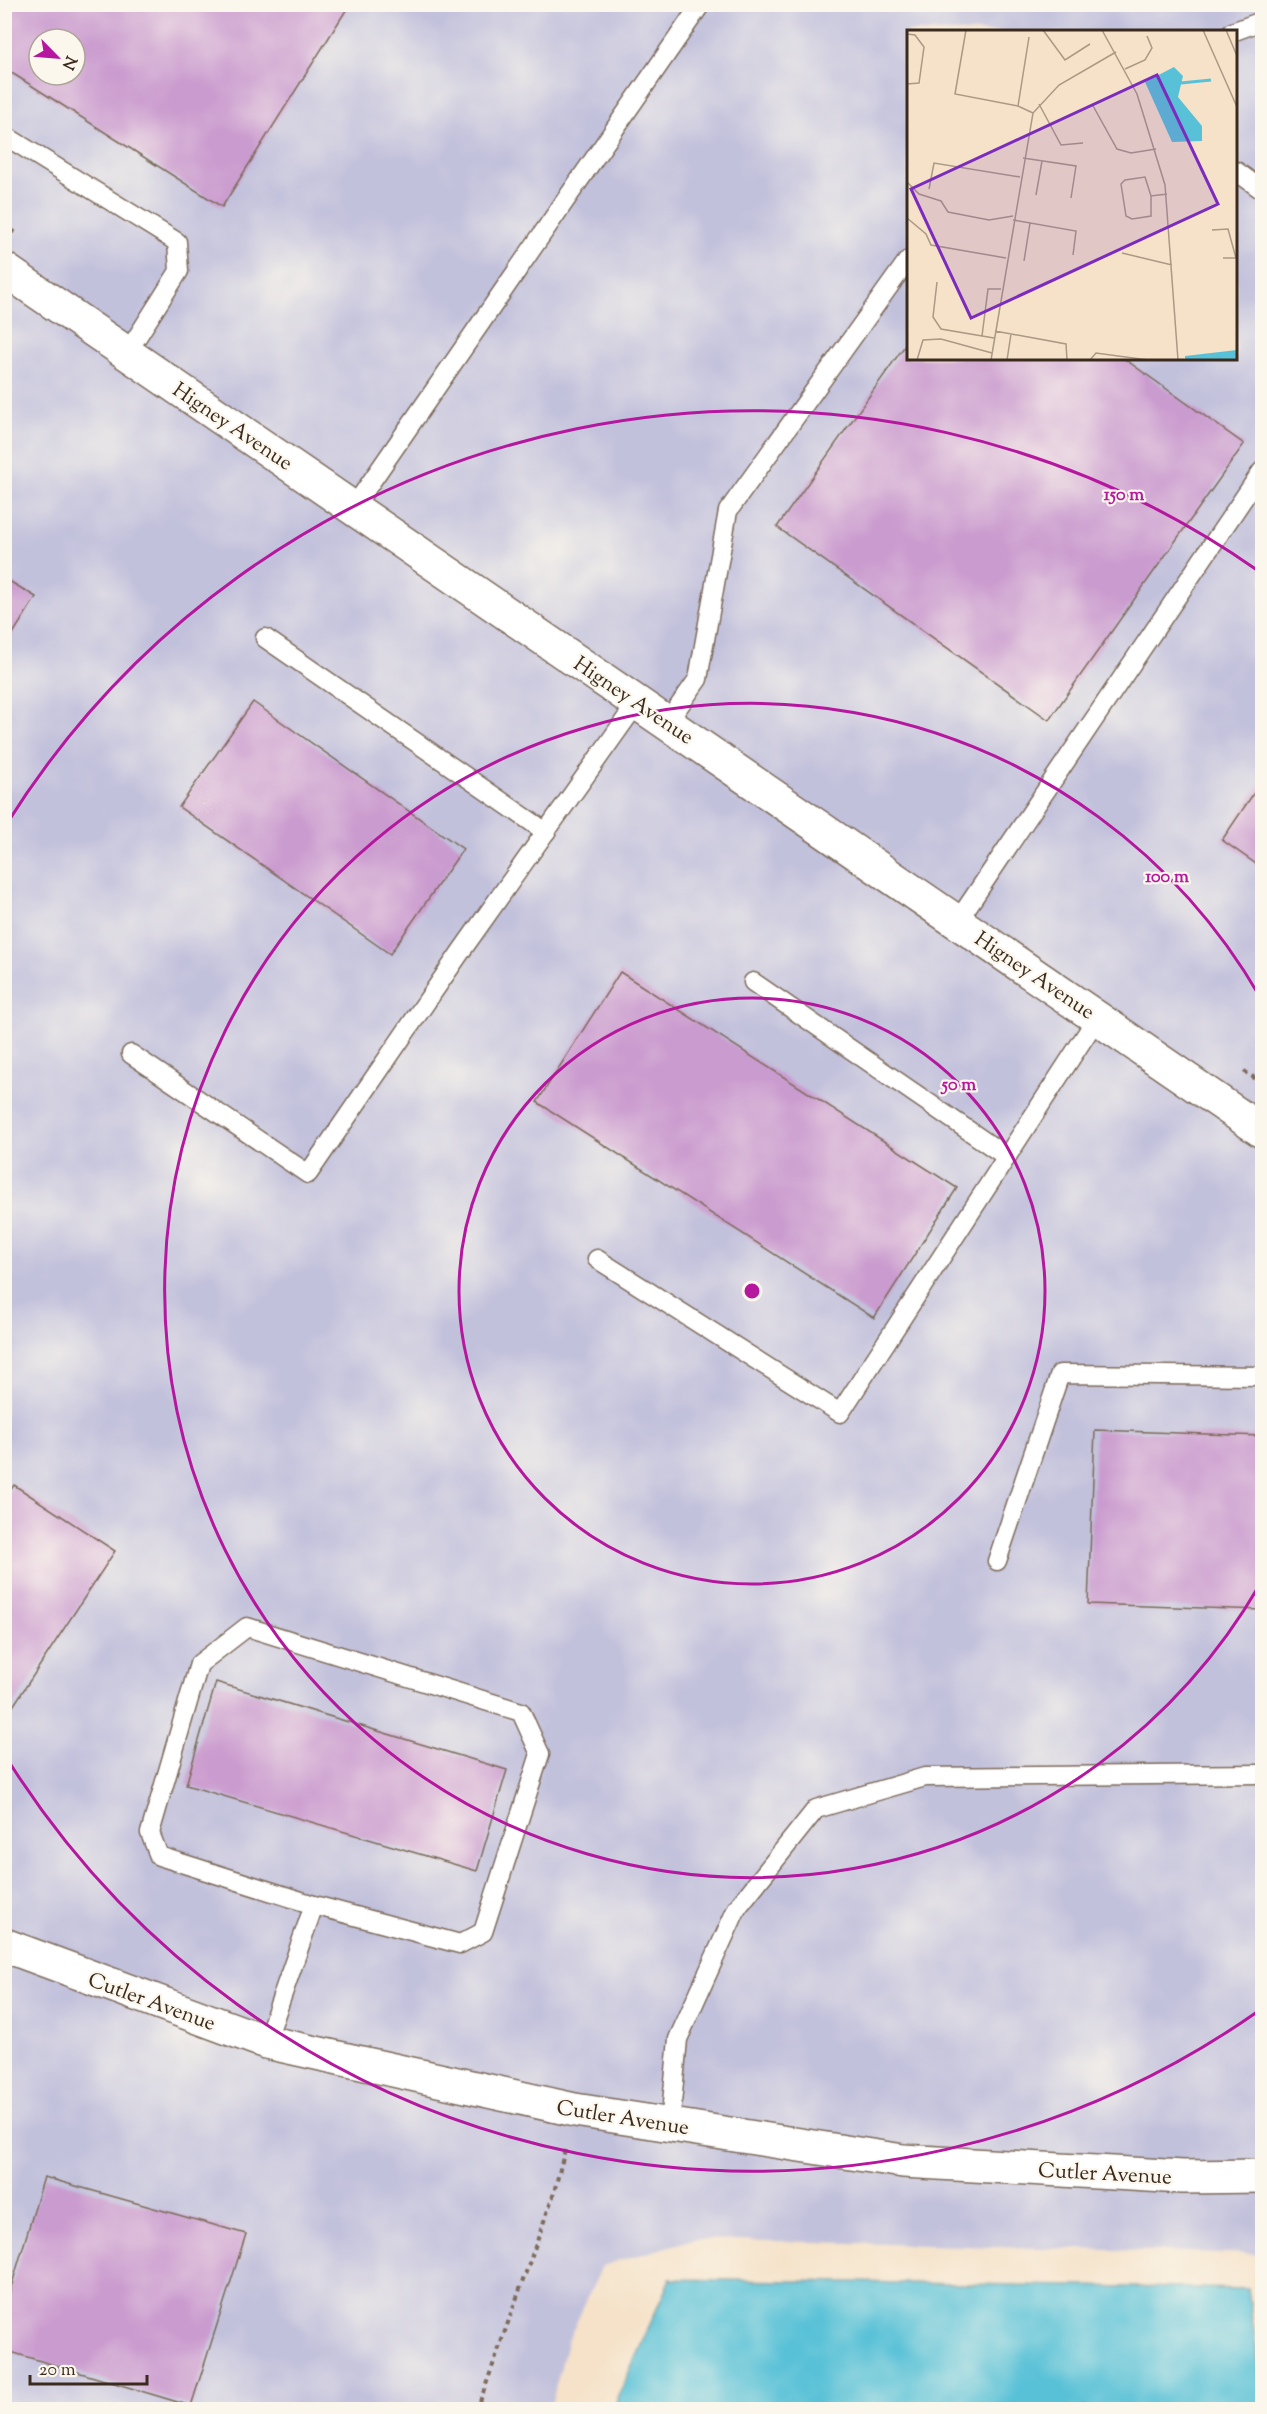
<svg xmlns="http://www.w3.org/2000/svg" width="1267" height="2414" font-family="'Sorts Mill Goudy',serif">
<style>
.industrial{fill:#c2c1dc;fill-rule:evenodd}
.water{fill:#59c1d7;stroke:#4a767a;stroke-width:1.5}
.building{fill:#ca9bcf;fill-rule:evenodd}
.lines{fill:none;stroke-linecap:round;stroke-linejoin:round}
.lane-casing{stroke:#7c6a5a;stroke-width:21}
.street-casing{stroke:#7c6a5a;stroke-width:36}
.secondary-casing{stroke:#7c6a5a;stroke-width:36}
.path{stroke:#7c6a5a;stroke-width:4;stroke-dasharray:4.5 4.5;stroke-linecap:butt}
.lane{stroke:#fff;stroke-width:18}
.street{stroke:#fff;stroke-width:33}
.secondary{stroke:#fff;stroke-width:33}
.ring{fill:none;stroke:#b5179e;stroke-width:3}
.labels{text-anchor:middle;stroke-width:4.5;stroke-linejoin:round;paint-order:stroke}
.street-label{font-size:21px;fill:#3b2a1e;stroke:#fbf7ec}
.inset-river{fill:none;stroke:#59c1d7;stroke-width:3}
.inset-road{fill:none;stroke:#ab9885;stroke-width:1.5}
.view{fill:#7b2cbf;fill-opacity:0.15;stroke:#7b2cbf;stroke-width:3}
.inset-edge{fill:none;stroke:#3b2a1e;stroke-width:3}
.centre{fill:#b5179e;stroke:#fbf7ec;stroke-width:3}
.ring-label{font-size:18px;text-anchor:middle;font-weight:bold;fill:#b5179e;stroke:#fbf7ec;stroke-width:4.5;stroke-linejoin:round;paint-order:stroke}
</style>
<rect width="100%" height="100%" fill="#fbf7ec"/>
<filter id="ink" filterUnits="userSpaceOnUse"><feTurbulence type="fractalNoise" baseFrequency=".0167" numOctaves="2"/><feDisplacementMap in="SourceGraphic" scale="12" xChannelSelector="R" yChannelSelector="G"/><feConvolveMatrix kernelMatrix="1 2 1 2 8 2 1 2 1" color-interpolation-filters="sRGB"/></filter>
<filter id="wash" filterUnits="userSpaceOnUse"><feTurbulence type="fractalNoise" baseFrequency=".008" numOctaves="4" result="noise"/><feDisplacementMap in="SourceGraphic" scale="24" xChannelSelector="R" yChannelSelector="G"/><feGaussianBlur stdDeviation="1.35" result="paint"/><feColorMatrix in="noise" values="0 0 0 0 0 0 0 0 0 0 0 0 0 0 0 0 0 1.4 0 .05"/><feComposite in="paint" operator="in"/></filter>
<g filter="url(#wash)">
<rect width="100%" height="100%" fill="#f5e2c9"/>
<path class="industrial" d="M5,5H1262V2254L694,2239L602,2266L567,2343L550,2409L5,2410ZM908,32H1236V358H908ZM39,39H75V75H39Z"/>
<path class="water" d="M670,2279L1248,2289L1262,2390V2409H613Z"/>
<g id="blocks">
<g class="building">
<path d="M4,4H350L222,207L4,68ZM39,39H75V75H39Z"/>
<path d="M908,341V358H1123L1244,444L1049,720L777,527Z"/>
<path d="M4,578L36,597L4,648Z"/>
<path d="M253,702L463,849L390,954L179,807Z"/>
<path d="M1262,781V868L1222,840Z"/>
<path d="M620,972L957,1188L874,1318L537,1102Z"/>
<path d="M1095,1430L1262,1436V1610L1088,1604Z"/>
<path d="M14,1485L115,1551L4,1720V1500Z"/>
<path d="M216,1682L507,1770L477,1871L186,1785Z"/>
<path d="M44,2177L246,2234L191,2406L4,2350V2311Z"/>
</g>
</g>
</g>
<g filter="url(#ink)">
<use href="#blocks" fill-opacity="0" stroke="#7c6a5a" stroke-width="1.5"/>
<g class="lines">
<defs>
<g id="lane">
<path d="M1232,32L1262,21"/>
<path d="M4,135L177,242L179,271L127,353"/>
<path d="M1236,171L1262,190"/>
<path d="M353,508L701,4"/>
<path d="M265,638L546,832"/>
<path d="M667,723L698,679L728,511L908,260"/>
<path d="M957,922L1262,471"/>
<path d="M753,982L1007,1157"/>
<path d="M131,1054L308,1174L462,950L637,703"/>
<path d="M597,1259L840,1413L1097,1018"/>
<path d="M997,1561L1060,1374L1262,1376"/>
<path d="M266,2042L314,1905L460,1944L483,1932L540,1754L521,1712L247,1627L199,1664L150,1833L159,1856L314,1905"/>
<path d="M670,2125L678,2039L737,1908L816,1809L925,1777L1262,1774"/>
</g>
<path id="street" d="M4,269L1262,1131"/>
<path id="secondary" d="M4,1945L266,2042L575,2110L903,2161L1183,2177L1262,2176"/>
</defs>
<use href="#lane" class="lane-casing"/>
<use href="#street" class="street-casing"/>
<use href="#secondary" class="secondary-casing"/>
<g class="path">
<path d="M4,225L16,233"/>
<path d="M1244,1071L1262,1083"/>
<path d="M477,2410L553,2196L566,2146"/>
</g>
<use href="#lane" class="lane"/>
<use href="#street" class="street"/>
<use href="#secondary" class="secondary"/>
</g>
</g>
<g class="ring">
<circle cx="752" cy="1291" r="293"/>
<path d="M1260 1584A587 587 0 1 1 1260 997"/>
<path d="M1257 2012A880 880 0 0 1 6 1757M6 825A880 880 0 0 1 1257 570"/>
</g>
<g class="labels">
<g class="street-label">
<text transform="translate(233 426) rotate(34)" y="7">Higney Avenue</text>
<text transform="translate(634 700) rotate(34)" y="7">Higney Avenue</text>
<text transform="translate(1035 975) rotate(34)" y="7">Higney Avenue</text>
<text transform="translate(152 2001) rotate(20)" y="7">Cutler Avenue</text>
<text transform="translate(623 2117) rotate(9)" y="7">Cutler Avenue</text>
<text transform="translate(1105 2173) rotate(3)" y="7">Cutler Avenue</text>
</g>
</g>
<g transform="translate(907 30)">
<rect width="330" height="330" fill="#f5e2c9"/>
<path d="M267,37L276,46L271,67L295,96V111L265,112L238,52ZM330,320V330H278V326Z" fill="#59c1d7"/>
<path class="inset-river" d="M274,53L304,50"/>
<path class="inset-road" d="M59,0L48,64L111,76L126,83M136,0L158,30L183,14M195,0L230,64L258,155L271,330M296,0L330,77M319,0L330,26M0,4L8,5L17,17L12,53L0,54M218,39L238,30L245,18L240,6M132,74L154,115L176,113M185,74L210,119L224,123L249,119M111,76L122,7M116,128L169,136L164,168M0,152L12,164L34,171L41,182L82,190L106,186M22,159L27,133L113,147M129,165L135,131M244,166V186L225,189L219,186L214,154L218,150L238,147L244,166L260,164M0,188L19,204L24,215L99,228M106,190L169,201L166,225M305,200L321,199L329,228H316M215,223L265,235M117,231L123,193M30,252L26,287L34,299L87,308M88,301L159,314L160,330M75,306L81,259H94M10,330L16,310L34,309L85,323M84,330L126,83L152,55L209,22M100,330L104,304M183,330L189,323L241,330"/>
<path class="view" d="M250,45L311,174L64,288L4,159Z"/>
<rect width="330" height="330" class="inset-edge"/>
</g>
<circle cx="752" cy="1291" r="9" class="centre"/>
<g class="ring-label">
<text x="1124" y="500">150 m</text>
<text x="1167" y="882">100 m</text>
<text x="959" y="1090">50 m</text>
</g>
<rect width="1267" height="2414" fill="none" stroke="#fbf7ec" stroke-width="24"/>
<g transform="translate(57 57) rotate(115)"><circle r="28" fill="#fbf7ec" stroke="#aea59a" stroke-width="1.5"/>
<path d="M0-4.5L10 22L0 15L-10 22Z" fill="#b5179e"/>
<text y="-9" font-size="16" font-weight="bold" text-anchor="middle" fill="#3b2a1e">N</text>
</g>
<path d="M30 2375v9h117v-9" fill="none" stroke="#3b2a1e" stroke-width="3"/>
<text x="39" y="2375" font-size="18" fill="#3b2a1e" stroke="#fbf7ec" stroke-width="4.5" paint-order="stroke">20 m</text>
</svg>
